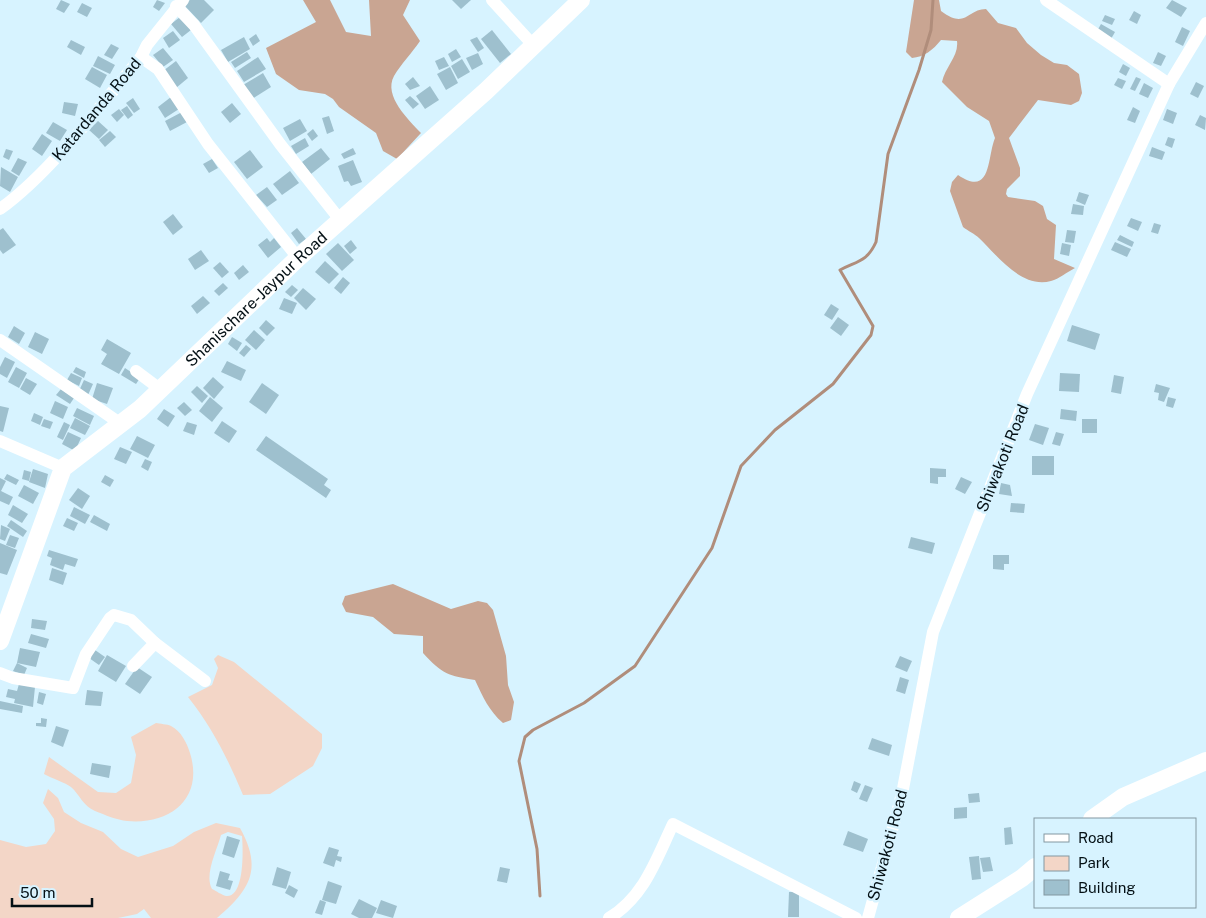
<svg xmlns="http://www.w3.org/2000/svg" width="1206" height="918" font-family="'Public Sans',sans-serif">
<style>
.green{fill:#f3d6c7;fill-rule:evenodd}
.forest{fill:#c9a592}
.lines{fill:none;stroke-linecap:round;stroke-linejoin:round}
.stream{stroke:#b08d7b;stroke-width:3}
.building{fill:#9ec0ce}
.street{stroke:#fff;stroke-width:12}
.secondary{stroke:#fff;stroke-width:18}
.labels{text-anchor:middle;stroke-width:5;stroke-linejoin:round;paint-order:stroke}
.street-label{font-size:16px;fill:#041015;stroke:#d7f3ff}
</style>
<rect width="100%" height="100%" fill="#d7f3ff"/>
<g class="green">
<path d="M218,655L234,662L322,734V748L313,766L270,794L243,795C228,759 212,727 188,697L212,685L218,668L214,659Z"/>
<path d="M156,723C160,724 167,724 171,726C181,731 187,743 190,753C204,798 171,825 127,821C117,820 105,815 95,811C83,806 80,795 71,787C66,783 51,778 44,774L49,757L98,792L116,793L131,783L136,755L131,737Z"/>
<path d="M48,789L58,798L64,812L81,823L103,832L121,849L138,857L173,846L194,832L216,823L240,828C263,869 250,890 217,918H151L144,909L137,914L118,918H0V840L26,847L46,844L55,831L54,819L43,803ZM228,832L242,836C243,848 245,898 226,896C222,895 216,891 212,889C204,875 217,850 221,835Z"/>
</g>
<g class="forest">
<path d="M303,0H330L346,32L371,36L369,0H410L403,15L420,41C412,53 401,64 394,76C383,96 409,120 421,133L397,159L383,151L376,133L339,107L333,99L325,94L299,90L276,74L266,48L316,22Z"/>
<path d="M914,0H939L941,11C966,30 967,9 986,9L998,23L1016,28L1027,43L1041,55L1054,63L1067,65L1079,74L1082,93L1079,101L1071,105L1038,100L1009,138L1020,168V176L1007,189L1006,194L1008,197L1035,201L1043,206L1047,219L1056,225L1054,259L1075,268C1067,272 1059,279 1051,281C1021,289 997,255 979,238C975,234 968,231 963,227L950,191L952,182L958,175C992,198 987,157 995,138L989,121L967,107L942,82C945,67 959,56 957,41L941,40C933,50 924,57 912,58L906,52Z"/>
<path d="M393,584L451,609L478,601L487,603L493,610L506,656L508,685L514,702L511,720L503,723C489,711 483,697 475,680C449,676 442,674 423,653V636L394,634L373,617L346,612L342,604L345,596Z"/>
</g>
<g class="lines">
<path class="stream" d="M540,896L537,849L519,761L525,737L533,730L584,703L635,666L712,548L741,466L775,430L833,384L871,335L873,326L840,270C857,261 867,262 876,242L888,154L919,70L931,30L933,0"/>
</g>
<g class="building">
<path d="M61,0L70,4L64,13L56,9Z"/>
<path d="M157,0L165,3L159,11L153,7Z"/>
<path d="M190,0H204L214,10L201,23L184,5Z"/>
<path d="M452,0H471L461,9Z"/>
<path d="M1172,0L1187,8L1181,17L1166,8Z"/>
<path d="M82,3L92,8L87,17L77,12Z"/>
<path d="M1134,11L1141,15L1137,24L1129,20Z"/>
<path d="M1105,15L1115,19L1112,25L1102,21Z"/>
<path d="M180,17L191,30L182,37L171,24Z"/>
<path d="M1101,24L1115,32L1111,39L1097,31Z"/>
<path d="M1182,27L1190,31L1183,46L1175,42Z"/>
<path d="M492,30L511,54L500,63L481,39Z"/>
<path d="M173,31L180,40L169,48L163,38Z"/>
<path d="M256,34L260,41L253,46L249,39Z"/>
<path d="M244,37L250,49L228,62L221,50Z"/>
<path d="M477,37L484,48L478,52L470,40Z"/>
<path d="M71,40L85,47L81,55L67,47Z"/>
<path d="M111,44L119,48L112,59L104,55Z"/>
<path d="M163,48L173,60L163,67L153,55Z"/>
<path d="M456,49L461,57L452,62L448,54Z"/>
<path d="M247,52L251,58L235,68L231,62Z"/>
<path d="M1158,52L1166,56L1161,66L1153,63Z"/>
<path d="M478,53L483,64L472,70L466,58Z"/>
<path d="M98,56L115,65L110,74L93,66Z"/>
<path d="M258,57L266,69L244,82L237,71Z"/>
<path d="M444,57L449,66L439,70L435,61Z"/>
<path d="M462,59L470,72L458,79L451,66Z"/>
<path d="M176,61L188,78L176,88L163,71Z"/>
<path d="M1123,64L1130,68L1126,76L1119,72Z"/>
<path d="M92,67L107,75L100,88L85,79Z"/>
<path d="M450,67L458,83L446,90L437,74Z"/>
<path d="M263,73L271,87L252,99L243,85Z"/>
<path d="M413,77L420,86L410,90L405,84Z"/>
<path d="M1136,77L1141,79L1135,91L1130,89Z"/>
<path d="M1118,78L1126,81L1122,89L1114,85Z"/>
<path d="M1196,82L1204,86L1198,98L1190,94Z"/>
<path d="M1144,83L1153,88L1148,98L1139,94Z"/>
<path d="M430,86L439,100L425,109L416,96Z"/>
<path d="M410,96L419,104L413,109L405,100Z"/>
<path d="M171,97L179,109L165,118L158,107Z"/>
<path d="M133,98L140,109L134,113L126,103Z"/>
<path d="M64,102L78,104L75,116L62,113Z"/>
<path d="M232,103L241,114L230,123L221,112Z"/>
<path d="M127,106L133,115L128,119L121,110Z"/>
<path d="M1133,107L1140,111L1135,123L1127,120Z"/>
<path d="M119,109L124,115L117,122L111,115Z"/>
<path d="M1167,109L1177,113L1173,124L1163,120Z"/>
<path d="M182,112L187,122L170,131L165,121Z"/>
<path d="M1200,115L1206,118L1205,130L1195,125Z"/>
<path d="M329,116L334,131L327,134L322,118Z"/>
<path d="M300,119L307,131L290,141L283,128Z"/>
<path d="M98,121L108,130L99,139L89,130Z"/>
<path d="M53,122L67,130L60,141L46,133Z"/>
<path d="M313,129L318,136L312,141L307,134Z"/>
<path d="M110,131L116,137L105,147L99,140Z"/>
<path d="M42,134L52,141L42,156L32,149Z"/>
<path d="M1168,137L1175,139L1172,148L1165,145Z"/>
<path d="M305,138L309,146L296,154L291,146Z"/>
<path d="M1152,147L1165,152L1162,160L1149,156Z"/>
<path d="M321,148L330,159L311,174L302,162Z"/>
<path d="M353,148L356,154L344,159L341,154Z"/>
<path d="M6,149L13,151L9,160L3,157Z"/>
<path d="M250,150L263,167L247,179L234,162Z"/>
<path d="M18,158L27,162L19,176L11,171Z"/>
<path d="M212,159L218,168L209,173L203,164Z"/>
<path d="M353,160L362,182L351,186L348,181L344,182L338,166Z"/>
<path d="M1,167L18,177L10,192L0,186Z"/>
<path d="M290,171L299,183L282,195L273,184Z"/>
<path d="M267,187L277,200L267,207L256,195Z"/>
<path d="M1079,192L1089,195L1085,205L1076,201Z"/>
<path d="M1073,204L1084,206L1083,215L1071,214Z"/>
<path d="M173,214L183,227L173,235L163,222Z"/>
<path d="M1131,218L1142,222L1138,231L1127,226Z"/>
<path d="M1154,223L1161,225L1158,234L1151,232Z"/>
<path d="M3,228L16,245L3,254L0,250V230Z"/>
<path d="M297,228L306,239L299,244L291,233Z"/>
<path d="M1067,230L1076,231L1074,243L1065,242Z"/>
<path d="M1120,235L1134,242L1132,247L1117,240Z"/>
<path d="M267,238L270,242L274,238L281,247L268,258L258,245Z"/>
<path d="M351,240L357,248L350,254L344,246Z"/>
<path d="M1115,242L1131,249L1127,257L1111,250Z"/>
<path d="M338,243L354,260L342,271L326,254Z"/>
<path d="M1062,243L1071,245L1069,256L1060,254Z"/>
<path d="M201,250L209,261L195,270L188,259Z"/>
<path d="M325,261L339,274L329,284L315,272Z"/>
<path d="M220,262L229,272L222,278L213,268Z"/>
<path d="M243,265L249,272L239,280L234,273Z"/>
<path d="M343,277L350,283L341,294L334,288Z"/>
<path d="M223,283L228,288L219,296L214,291Z"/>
<path d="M292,285L298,290L291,297L285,292Z"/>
<path d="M303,288L316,299L306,310L294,298Z"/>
<path d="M203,296L210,303L197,314L191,306Z"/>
<path d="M284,298L297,303L292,314L279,309Z"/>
<path d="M831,304L839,309L832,320L824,315Z"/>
<path d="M838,317L849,325L841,336L830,328Z"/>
<path d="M266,320L275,328L267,336L259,328Z"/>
<path d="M1072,325L1100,334L1095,350L1067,341Z"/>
<path d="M14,326L25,333L19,344L8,337Z"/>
<path d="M254,330L265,340L256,350L245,340Z"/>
<path d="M35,332L49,339L42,354L28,347Z"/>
<path d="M232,337L242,343L237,351L228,344Z"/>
<path d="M107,339L131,353L119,374L101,364L107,354L101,350Z"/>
<path d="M246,345L251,349L244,357L239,353Z"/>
<path d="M5,357L15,362L7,378L0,374V367Z"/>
<path d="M227,361L246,370L241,381L221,372Z"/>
<path d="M16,367L27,373L19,388L8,382Z"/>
<path d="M76,367L86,372L84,378L73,372Z"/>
<path d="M125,368L140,378L136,384L121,375Z"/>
<path d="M71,373L82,378L79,386L67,380Z"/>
<path d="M1060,373L1080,374L1079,392L1059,391Z"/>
<path d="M1114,375L1124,377L1121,394L1111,392Z"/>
<path d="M213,377L224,387L214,399L203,388Z"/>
<path d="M26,378L37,384L30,395L20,389Z"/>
<path d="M84,380L93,384L88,395L79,391Z"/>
<path d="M97,383L113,388L107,404L92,399Z"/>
<path d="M262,383L279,395L266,414L249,402Z"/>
<path d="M1156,384L1170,388L1164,402L1158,400L1159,393L1154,392Z"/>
<path d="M197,386L208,396L202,403L191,392Z"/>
<path d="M61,389L74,398L70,404L56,395Z"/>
<path d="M210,397L223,408L212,422L199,411Z"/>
<path d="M1168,397L1176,399L1173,408L1166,406Z"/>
<path d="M55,401L68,407L63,419L50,413Z"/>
<path d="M184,402L192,410L185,416L177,408Z"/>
<path d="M0,406L9,408L3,432L0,431Z"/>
<path d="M77,408L94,416L90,425L73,416Z"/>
<path d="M164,409L175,416L168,427L157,419Z"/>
<path d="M1061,409L1077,411L1076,421L1060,419Z"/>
<path d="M34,413L43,417L40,425L31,421Z"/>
<path d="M75,418L90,426L85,435L70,428Z"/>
<path d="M44,419L53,422L50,429L41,426Z"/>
<rect x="1082" y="419" width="15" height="14"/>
<path d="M222,421L237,431L229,443L214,433Z"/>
<path d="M64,422L70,425L63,440L57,437Z"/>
<path d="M187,422L197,425L194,435L183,431Z"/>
<path d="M1035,424L1049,428L1043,445L1029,440Z"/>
<path d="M68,432L81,438L75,451L62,444Z"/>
<path d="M1056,432L1064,434L1060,446L1052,444Z"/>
<path d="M137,436L155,445L148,458L130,449Z"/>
<path d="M266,436L328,479L324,485L331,490L326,498L256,450Z"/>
<path d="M120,447L132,452L126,464L114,459Z"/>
<rect x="1032" y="456" width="22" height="19"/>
<path d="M145,459L152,462L148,471L141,467Z"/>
<path d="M930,468L946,469V477H938V484L930,483Z"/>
<path d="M33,469L48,474L45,488L29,482Z"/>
<path d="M24,470L31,472L29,481L22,479Z"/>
<path d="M7,474L19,480L16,485L4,479Z"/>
<path d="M105,475L114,480L110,487L101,482Z"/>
<path d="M961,477L972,482L965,494L955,489Z"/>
<path d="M0,478L6,481L1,491L13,497L9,505L0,501Z"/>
<path d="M1001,483L1010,485L1012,496L999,494Z"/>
<path d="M24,485L39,493L33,504L18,496Z"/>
<path d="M78,488L90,496L82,509L69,500Z"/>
<path d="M1011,503L1025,504L1024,513L1010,512Z"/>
<path d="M13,505L28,514L22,523L8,515Z"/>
<path d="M74,507L90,515L85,524L70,516Z"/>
<path d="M94,515L110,524L107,531L90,522Z"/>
<path d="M67,518L78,523L74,531L63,526Z"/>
<path d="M11,520L27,531L23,537L7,526Z"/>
<path d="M1,525L10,529L5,541L0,539Z"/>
<path d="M10,535L19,538L15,548L6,545Z"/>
<path d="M911,537L935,543L932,554L908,548Z"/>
<path d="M0,543L17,550L7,575L0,573Z"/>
<path d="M49,550L78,559L75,567L65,564L63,570L50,565L52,558L47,556Z"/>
<path d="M993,555H1009V564H1004V570L993,569Z"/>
<path d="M52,568L67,573L63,585L49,580Z"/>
<path d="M32,619L47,621L45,630L31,628Z"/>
<path d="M31,634L49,639L46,648L28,643Z"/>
<path d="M20,648L40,652L36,667L17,663Z"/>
<path d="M95,650L105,657L99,665L89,658Z"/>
<path d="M107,655L126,666L116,682L98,671Z"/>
<path d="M900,656L912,661L907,672L895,667Z"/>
<path d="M17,663L27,668L24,675L13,671Z"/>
<path d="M137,667L152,677L140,694L125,684Z"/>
<path d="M900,677L909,680L905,694L896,691Z"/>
<path d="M19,684L35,687L33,707L14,703L15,699L6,697L8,689L17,691Z"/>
<path d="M87,690L103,692L101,706L85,705Z"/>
<path d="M39,692L46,694L43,705L37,703Z"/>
<path d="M0,701L23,706L22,713L0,709Z"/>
<path d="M41,718L47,719L46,727L36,726V723H41Z"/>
<path d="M56,726L69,730L63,747L51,742Z"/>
<path d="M872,738L892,745L889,756L868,749Z"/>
<path d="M92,763L111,766L109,778L90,774Z"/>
<path d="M854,781L861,784L857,793L851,790Z"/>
<path d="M865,785L873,788L867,802L859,799Z"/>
<path d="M979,793L980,802L969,803L968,794Z"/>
<path d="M967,807V818L954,819V808Z"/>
<path d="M1011,827L1013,844L1005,845L1004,828Z"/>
<path d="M848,831L868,839L863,852L843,845Z"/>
<path d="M227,836L240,840L234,858L222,854Z"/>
<path d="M329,847L339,850L337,856L342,857L341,862L336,860L334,867L323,863Z"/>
<path d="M979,856L981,879L972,880L969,857Z"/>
<path d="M990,857L993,871L983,872L980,858Z"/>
<path d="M277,867L291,872L286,889L272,885Z"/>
<path d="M500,867L510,869L507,883L497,881Z"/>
<path d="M220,871L230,874L228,880L233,881L230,890L216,886Z"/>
<path d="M328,881L342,886L336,904L322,900Z"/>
<path d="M289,885L298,890L294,898L285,893Z"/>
<path d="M789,892H799V917H788Z"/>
<path d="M359,899L377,908L372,918H359L351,914Z"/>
<path d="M320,900L326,902L322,915L315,913Z"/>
<path d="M381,900L397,906L393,918L376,913Z"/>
</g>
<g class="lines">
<g class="street">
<path d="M492,0L534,46"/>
<path d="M1046,0L1169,84"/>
<path d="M176,6L194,25L280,144L341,221"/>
<path d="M141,57L158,69L208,144L298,258"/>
<path d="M0,209C50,173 101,105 141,57L147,45L183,0"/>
<path d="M0,340L121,424"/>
<path d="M136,371L160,389"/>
<path d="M0,441L63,468"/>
<path d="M133,666L155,643"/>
<path d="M0,673L13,678L73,688L86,654L110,618L114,615L131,620L155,643L205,681"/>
<path d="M609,918C644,897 656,860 673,824L856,918"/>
<path d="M868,918L902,794L933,632L1027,394L1169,84L1206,23"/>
</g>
<g class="secondary">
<path id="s1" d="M0,641L63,468L140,409L298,258L486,91L581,0"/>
<path d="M1092,819L1123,797L1206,761"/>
<path d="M959,918L1022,878L1035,867"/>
</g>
</g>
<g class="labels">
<g class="street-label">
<text transform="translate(96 109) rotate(-50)" y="6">Katardanda Road</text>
<text dy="6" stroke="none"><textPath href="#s1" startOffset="441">Shanischare-Jaypur Road</textPath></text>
<text transform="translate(1002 458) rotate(-68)" y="6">Shiwakoti Road</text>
<text transform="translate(887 845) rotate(-75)" y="6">Shiwakoti Road</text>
</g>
</g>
<rect x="1034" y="818" width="162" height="90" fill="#d7f3ff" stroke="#8398a1"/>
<rect x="1044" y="834" width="25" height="8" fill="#ffffff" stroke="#8398a1"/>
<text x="1078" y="843" font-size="15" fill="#041015">Road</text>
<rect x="1044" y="856" width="25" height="15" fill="#f3d6c7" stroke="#8398a1"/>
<text x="1078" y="868" font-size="15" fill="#041015">Park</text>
<rect x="1044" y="880" width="25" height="15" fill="#9ec0ce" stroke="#8398a1"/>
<text x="1078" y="893" font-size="15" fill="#041015">Building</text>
<path d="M12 898v8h80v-8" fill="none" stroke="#041015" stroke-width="2.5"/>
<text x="20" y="898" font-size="15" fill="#041015" stroke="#d7f3ff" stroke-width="4" paint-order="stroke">50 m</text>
</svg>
